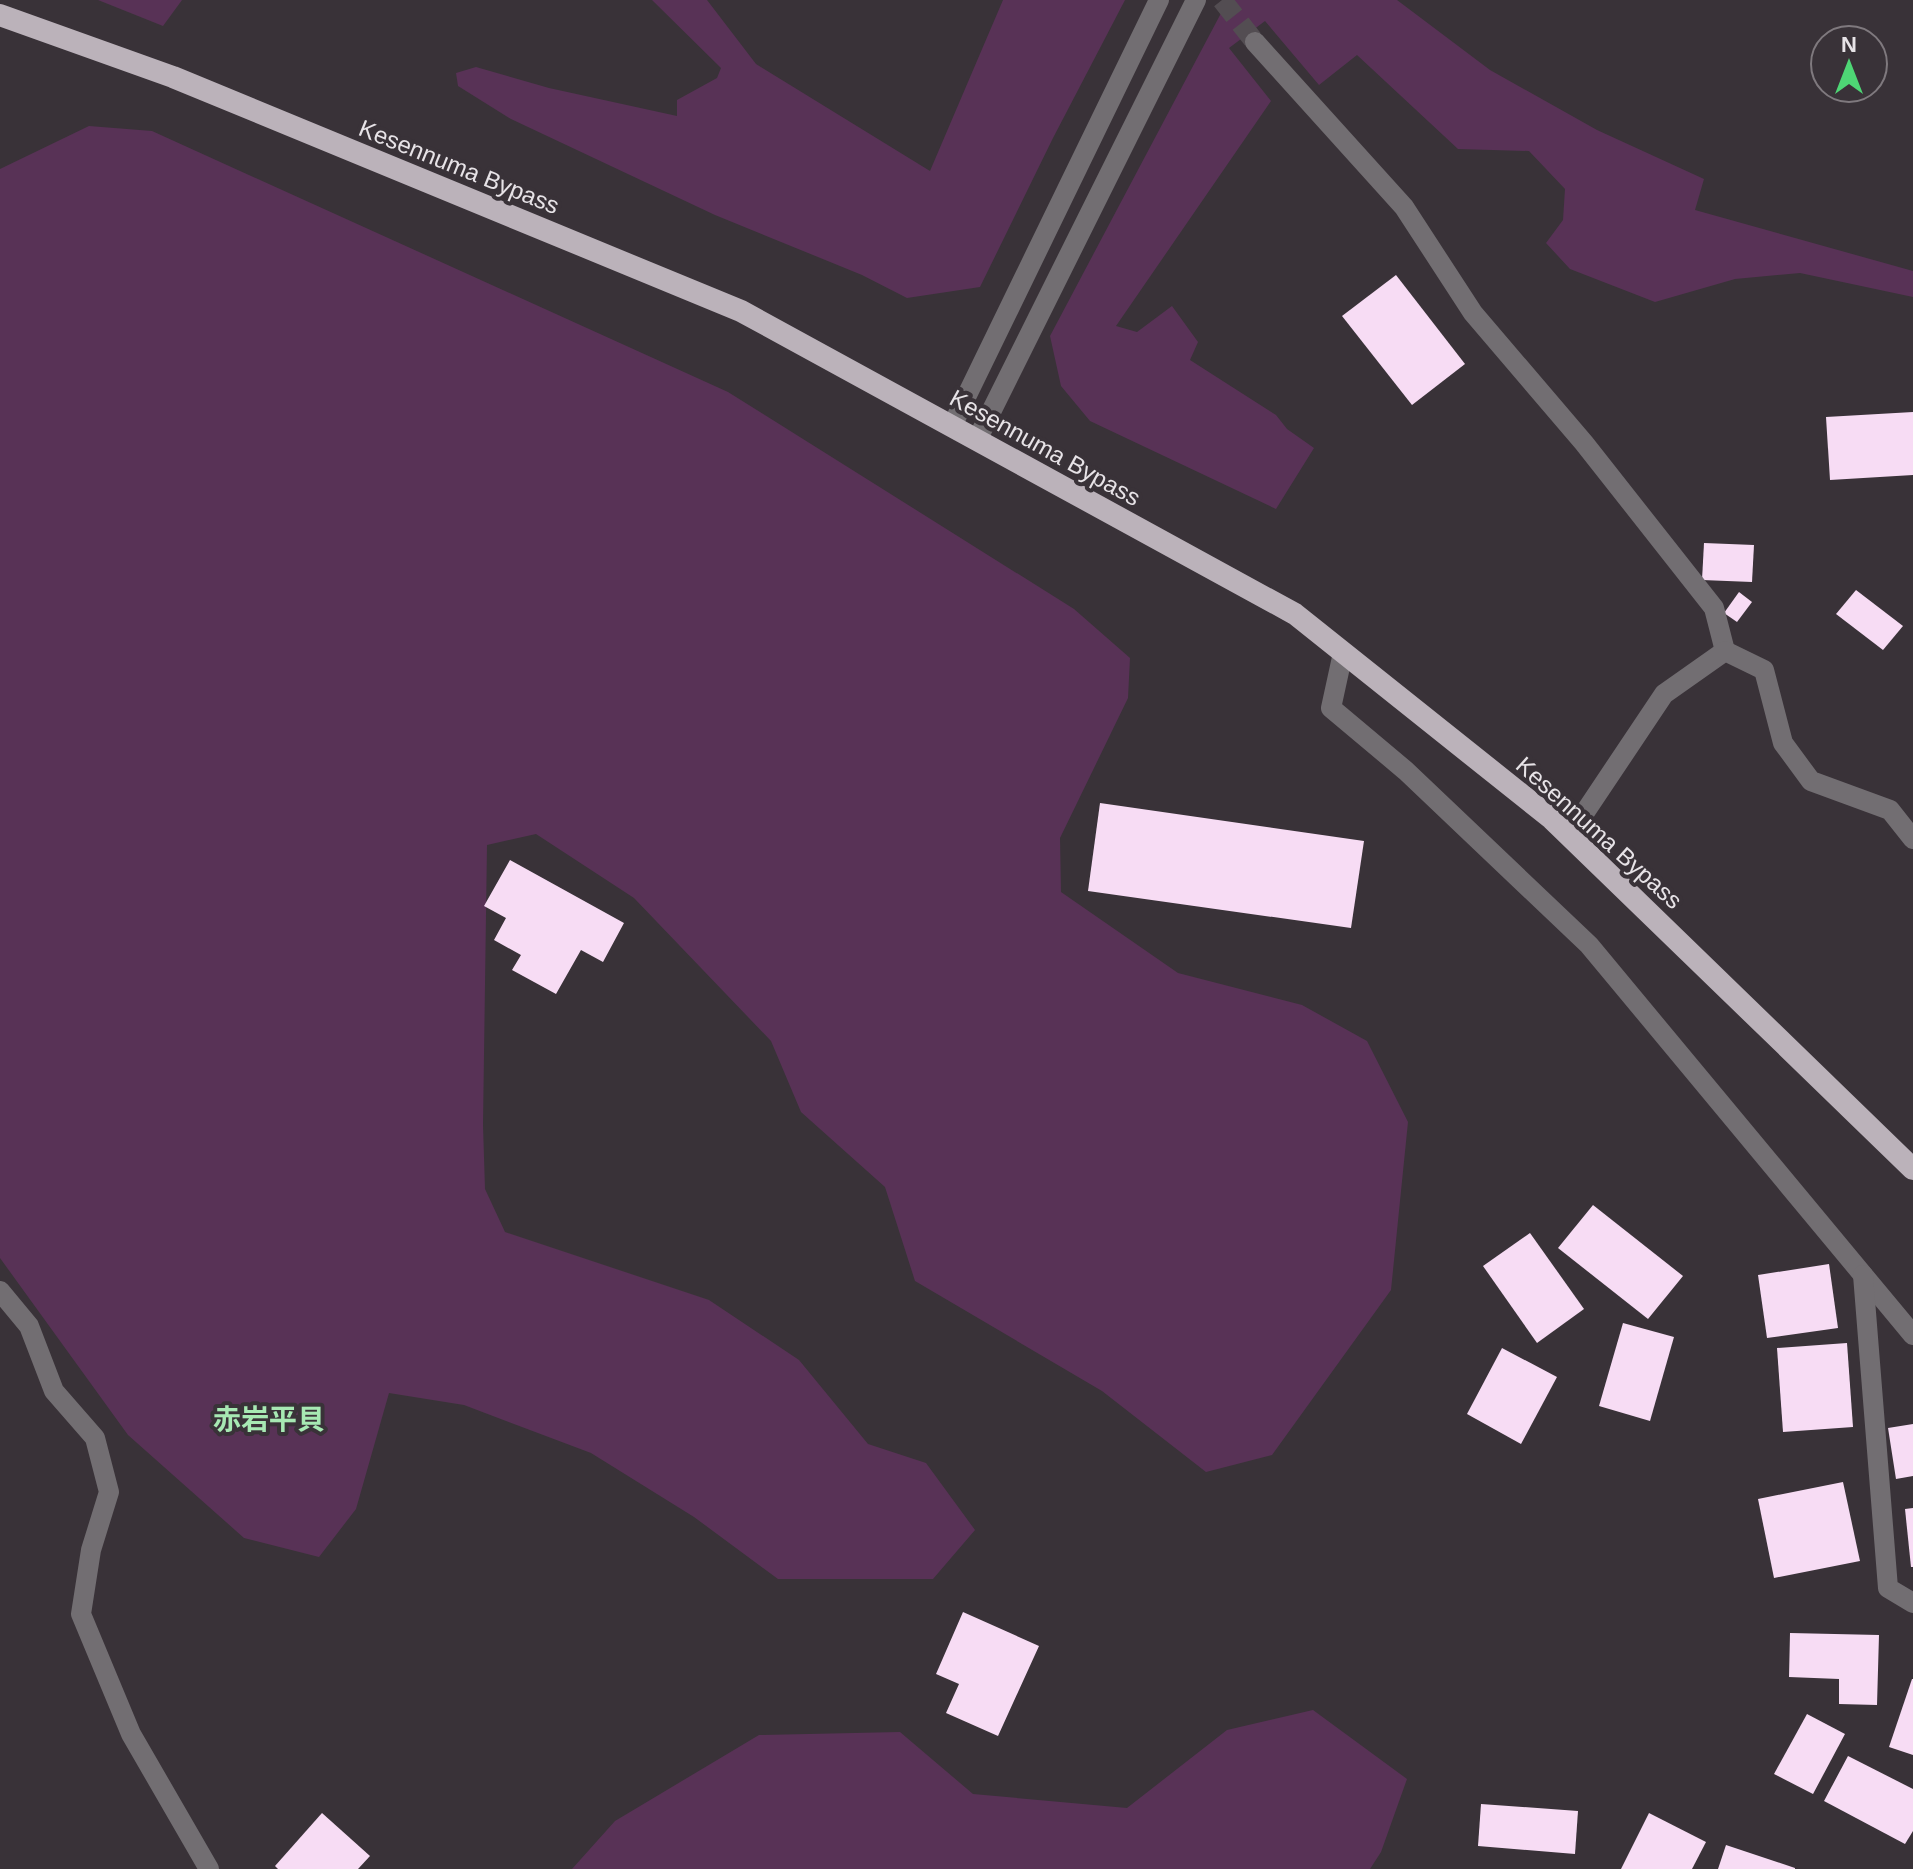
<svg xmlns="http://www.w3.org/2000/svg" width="1913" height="1869" font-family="Arial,'Noto Sans JP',sans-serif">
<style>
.green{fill:#583256}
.building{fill:#f7dcf4}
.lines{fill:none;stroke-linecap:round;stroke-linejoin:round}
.minor-tunnel{stroke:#534d52;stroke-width:20;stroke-dasharray:20 10;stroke-linecap:butt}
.minor{stroke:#726e72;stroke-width:20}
.tertiary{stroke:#726e72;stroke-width:20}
.trunk{stroke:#bbb2ba;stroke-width:22}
.labels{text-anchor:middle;stroke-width:8;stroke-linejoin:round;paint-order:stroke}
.street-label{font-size:24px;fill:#e7e3e7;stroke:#393238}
.quarter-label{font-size:28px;font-weight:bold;fill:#a7e9b3;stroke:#393238}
</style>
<rect width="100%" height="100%" fill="#393238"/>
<g class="green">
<path d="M98,0H182L163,26Z"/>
<path d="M652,0H707L756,64L930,171L1003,0H1125L1053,138L980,287L907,298L862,275L715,215L511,119L458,86L456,73L476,67L549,88L677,116V100L717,78L721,68Z"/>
<path d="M1228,0H1397L1490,70L1597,130L1704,179L1695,210L1913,271V297L1800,273L1735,279L1655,302L1570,269L1546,243L1563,220L1565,189L1529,151L1458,149L1357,55L1319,85L1265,21L1229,48L1271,101L1116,326L1137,332L1172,306L1198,342L1190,360L1276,415L1287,429L1314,448L1276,509L1090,421L1061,386L1050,336Z"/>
<path d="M89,126L152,131L728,392L1074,609L1130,658L1128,698L1060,838L1061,892L1178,973L1302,1005L1367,1041L1408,1122L1391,1290L1272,1455L1206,1472L1102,1391L915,1281L885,1187L801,1112L771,1041L634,898L536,834L487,845L483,1125L485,1189L505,1232L709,1300L799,1360L868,1444L926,1463L975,1530L933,1579H778L694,1517L591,1453L464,1405L389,1393L356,1509L319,1557L244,1538L128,1435L0,1258V169Z"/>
<path d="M1313,1710L1407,1779L1381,1852L1370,1869H572L615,1821L759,1735L900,1732L973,1794L1127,1808L1227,1730Z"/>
</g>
<g class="building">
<path d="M1396,275L1465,364L1412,405L1342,316Z"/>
<path d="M1913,412V475L1830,480L1826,417Z"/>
<path d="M1704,543L1754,545L1752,582L1702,580Z"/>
<path d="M1856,590L1903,626L1883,650L1836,614Z"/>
<path d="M1739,592L1752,602L1737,622L1724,613Z"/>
<path d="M1100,803L1364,841L1351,928L1088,891Z"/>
<path d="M510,860L624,923L603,962L581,950L556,994L512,970L521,955L494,940L506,918L484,906Z"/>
<path d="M1593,1205L1683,1276L1648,1319L1558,1248Z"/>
<path d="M1530,1233L1584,1309L1537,1343L1483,1266Z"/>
<path d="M1829,1264L1838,1328L1767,1338L1758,1275Z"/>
<path d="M1623,1323L1674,1337L1650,1421L1599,1406Z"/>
<path d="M1847,1343L1853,1427L1783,1432L1777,1348Z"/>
<path d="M1502,1348L1557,1377L1521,1444L1467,1414Z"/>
<path d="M1913,1424V1476L1896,1479L1888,1428Z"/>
<path d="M1843,1482L1860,1561L1774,1578L1758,1499Z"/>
<path d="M1913,1508V1567H1911L1905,1509Z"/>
<path d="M963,1612L1039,1646L998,1736L946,1713L959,1684L936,1674Z"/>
<path d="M1790,1633L1879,1635L1877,1705L1839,1704V1679L1789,1677Z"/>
<path d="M1912,1679H1913V1755L1889,1747Z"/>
<path d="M1807,1714L1845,1734L1813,1794L1774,1774Z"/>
<path d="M1848,1756L1913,1789V1831L1905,1844L1824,1801Z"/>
<path d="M1481,1804L1578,1811L1575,1854L1478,1846Z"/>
<path d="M322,1813L370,1856L358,1869H278L275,1866Z"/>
<path d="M1649,1813L1706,1842L1692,1869H1621Z"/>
<path d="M1726,1845L1795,1868V1869H1718Z"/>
</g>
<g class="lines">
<path class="minor-tunnel" d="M1222,0L1255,42"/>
<g class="minor">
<path d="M1255,42L1404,207L1473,313L1584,443L1714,608L1725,651"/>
<path d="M1343,653L1331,708L1406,771L1589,945L1913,1335"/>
<path d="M1569,836L1664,694L1725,651L1764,670L1783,743L1811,781L1890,810L1913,839"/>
<path d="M1863,1275L1888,1588L1913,1603"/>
<path d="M0,1291L29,1326L54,1391L95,1438L109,1492L91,1550L81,1614L131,1734L209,1869"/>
</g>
<g class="tertiary">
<path d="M952,426L1159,0"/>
<path d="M977,440L1196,0"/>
</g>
<path class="trunk" d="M0,15L173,77L741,311L1295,614L1552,819L1913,1169"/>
</g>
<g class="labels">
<g class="street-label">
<text transform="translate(459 167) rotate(22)" y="8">Kesennuma Bypass</text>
<text transform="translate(1045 448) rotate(29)" y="8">Kesennuma Bypass</text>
<text transform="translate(1599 833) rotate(42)" y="8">Kesennuma Bypass</text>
</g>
<g class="quarter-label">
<text x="269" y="1429">赤岩平貝</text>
</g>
</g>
<g transform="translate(1849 64)"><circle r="38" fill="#393238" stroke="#7f797e" stroke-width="2"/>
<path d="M0-6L14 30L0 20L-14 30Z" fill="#4ed675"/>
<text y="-12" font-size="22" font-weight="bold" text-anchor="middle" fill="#e7e3e7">N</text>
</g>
</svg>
